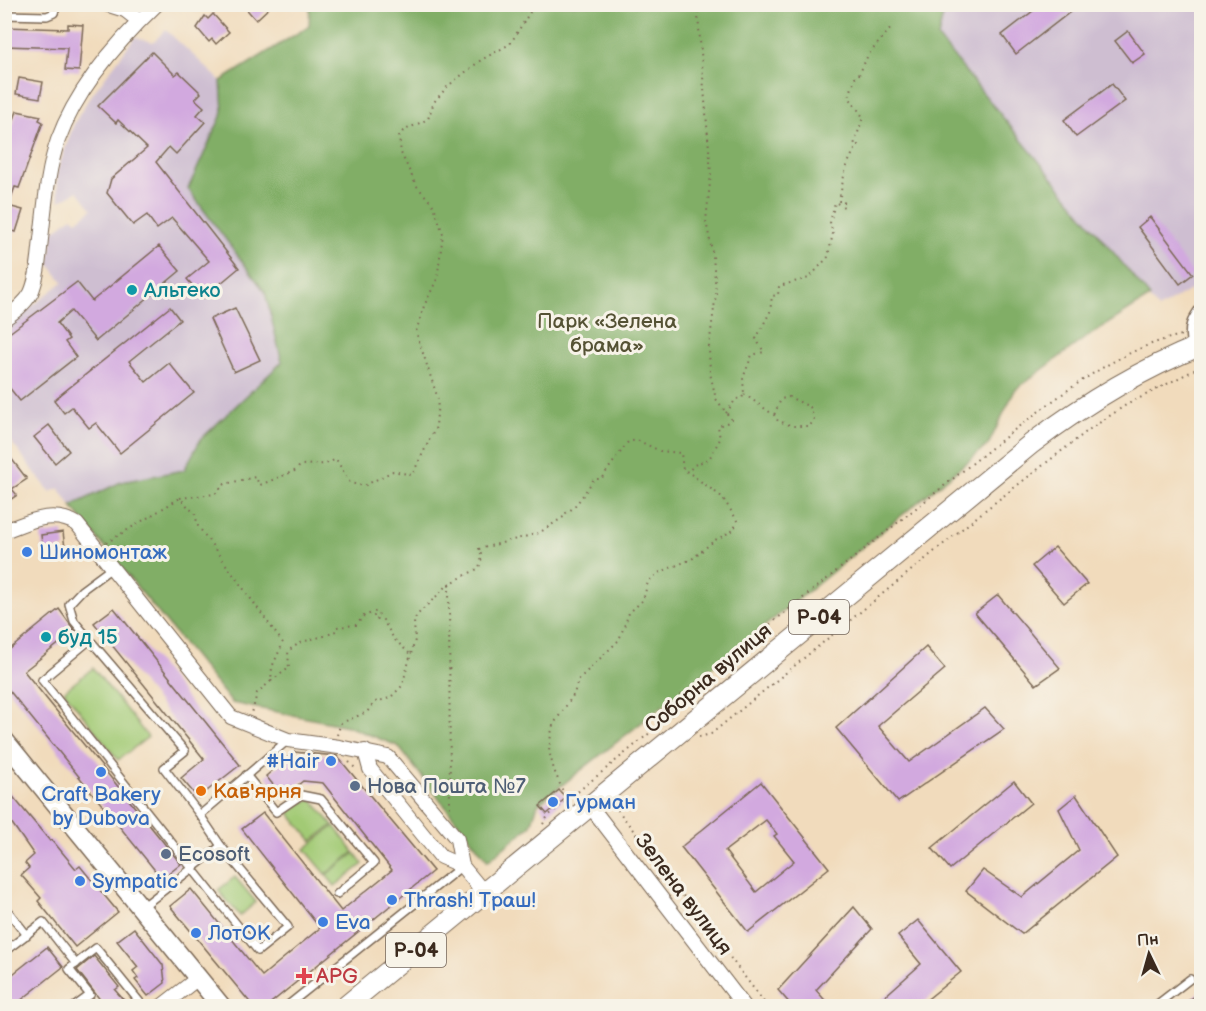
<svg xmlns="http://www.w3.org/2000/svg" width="1206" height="1011" font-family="'Balsamiq Sans',sans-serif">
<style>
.industrial{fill:#cebed1}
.green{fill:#a2ca75;stroke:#6e7a4a;stroke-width:1.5}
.forest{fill:#81ae66;stroke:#5e6c42;stroke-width:1.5}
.building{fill:#d2a9df;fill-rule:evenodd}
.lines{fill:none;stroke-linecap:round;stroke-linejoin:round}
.lane-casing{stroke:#7b6855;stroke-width:10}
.street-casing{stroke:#7b6855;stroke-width:16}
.secondary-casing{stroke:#7b6855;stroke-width:21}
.primary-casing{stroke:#7b6855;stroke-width:22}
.path{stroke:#7b6855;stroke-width:2;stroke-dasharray:1.5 4.5;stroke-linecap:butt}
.lane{stroke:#fff;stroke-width:7}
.street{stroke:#fff;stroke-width:14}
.secondary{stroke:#fff;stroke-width:18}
.primary{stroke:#fff;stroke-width:20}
.culture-dot{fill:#0f9aa8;stroke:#f7f3e8;stroke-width:2}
.shop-dot{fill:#3f7fe0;stroke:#f7f3e8;stroke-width:2}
.service-dot{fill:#5c6f8a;stroke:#f7f3e8;stroke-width:2}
.food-dot{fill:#e8710a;stroke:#f7f3e8;stroke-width:2}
.health-dot{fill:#e0444e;stroke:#f7f3e8;stroke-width:2}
.labels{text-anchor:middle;stroke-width:6;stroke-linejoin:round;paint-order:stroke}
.shield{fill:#f7f3e8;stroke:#73665b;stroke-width:1.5}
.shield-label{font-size:20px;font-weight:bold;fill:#3b2a1e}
.culture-label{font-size:21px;fill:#0d838f;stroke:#f7f3e8;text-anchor:start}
.park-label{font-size:21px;fill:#555234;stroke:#f7f3e8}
.shop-label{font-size:21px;fill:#366cbe;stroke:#f7f3e8;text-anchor:start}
.street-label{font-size:21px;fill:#3b2a1e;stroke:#f7f3e8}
.service-label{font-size:21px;fill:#4e5e75;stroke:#f7f3e8;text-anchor:start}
.food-label{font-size:21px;fill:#c56008;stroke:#f7f3e8;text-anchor:start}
.health-label{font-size:21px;fill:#be3a42;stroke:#f7f3e8;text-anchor:start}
</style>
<rect width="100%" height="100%" fill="#f7f3e8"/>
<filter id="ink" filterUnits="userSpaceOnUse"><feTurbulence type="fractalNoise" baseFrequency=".0167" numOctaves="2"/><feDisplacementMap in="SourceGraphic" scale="12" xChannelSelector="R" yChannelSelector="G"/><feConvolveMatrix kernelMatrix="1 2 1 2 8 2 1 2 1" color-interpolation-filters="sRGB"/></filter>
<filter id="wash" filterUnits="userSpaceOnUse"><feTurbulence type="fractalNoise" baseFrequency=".008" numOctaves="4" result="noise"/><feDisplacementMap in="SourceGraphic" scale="24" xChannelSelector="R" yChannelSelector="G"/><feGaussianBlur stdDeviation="1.35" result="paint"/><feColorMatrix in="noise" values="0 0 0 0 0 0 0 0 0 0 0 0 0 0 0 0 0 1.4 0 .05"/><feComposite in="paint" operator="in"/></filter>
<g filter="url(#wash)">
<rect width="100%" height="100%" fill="#f1dbbc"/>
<g class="industrial">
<path d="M945,5H1201L1202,275L1195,278L1201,291L1195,296L1190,290L1158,309L938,38Z"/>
<path d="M166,30L221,81L223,112L188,189L265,292L282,362L201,439L184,471L121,482L71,506L59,488L50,492L9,439L5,437V327L63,282L49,264L53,232L72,217L77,221L92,209L78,191L60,201L58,193L57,172L74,124L88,100L135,37L153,42Z"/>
</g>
<g class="green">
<path d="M93,668L148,737L118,760L64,691Z"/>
<path d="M312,800L333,825L312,841L289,813L303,802Z"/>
<path d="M334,826L354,852L326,874L305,849Z"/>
<path d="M355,853L363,864L335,886L326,875Z"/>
<path d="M235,877L256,902L240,916L218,890Z"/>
</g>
<path class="forest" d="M310,5H945L938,38L1150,297L1085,338L1015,390L988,445L799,599L538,804L531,825L488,861L398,746L347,726L232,703L71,506L121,482L184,470L201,439L282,362L265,292L188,189L223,112L221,81L309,26Z"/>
<g id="blocks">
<g class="building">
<path d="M242,4H273L256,20Z"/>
<path d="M1042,4H1064L1070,12L1016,54L1002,35Z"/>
<path d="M213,14L229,32L216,44L212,39L209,42L197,28L205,16L208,19Z"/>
<path d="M68,24L83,25L79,71L65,70L67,48L4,46V27L68,29Z"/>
<path d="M1128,31L1145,54L1132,63L1115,41Z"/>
<path d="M152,52L175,75L179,72L201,93L195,99L204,107L197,115L205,122L176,154L169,147L156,162L239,268L203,298L187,279L209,261L172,218L157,229L147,215L133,225L107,193L111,179L147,148L118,120L116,123L98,106Z"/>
<path d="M19,78L43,82L40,98L16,94Z"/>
<path d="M1112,84L1125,101L1076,137L1064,120Z"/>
<path d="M17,111L41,116L39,120L43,122L19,188L15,187L8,206L23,210L16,232L4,229V147Z"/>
<path d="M1150,217L1193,274L1180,284L1138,227Z"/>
<path d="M159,246L180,271L96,341L71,311L57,323L69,339L65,342L76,357L20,401L4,381V337L77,282L92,301Z"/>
<path d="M170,307L180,320L129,361L146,382L169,363L194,393L120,453L96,423L89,428L72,407L64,413L54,400Z"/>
<path d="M235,308L260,360L234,372L210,319Z"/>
<path d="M49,425L69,451L55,463L34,437Z"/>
<path d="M4,449L27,479L12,489L17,495L4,504Z"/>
<path d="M63,532L65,548L43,551L41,535Z"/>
<path d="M1055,547L1087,584L1064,603L1032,566Z"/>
<path d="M998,595L1060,668L1036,685L975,613Z"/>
<path d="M114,608L240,765L198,798L181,778L204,759L94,623Z"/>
<path d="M59,609L75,631L24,671L181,864L162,879L4,684V654Z"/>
<path d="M926,647L945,669L878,726L909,762L985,708L1004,729L898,802L836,728Z"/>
<path d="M294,752L337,756L433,871L267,1006H253L170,906L191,889L262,976L320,928L242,829L263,813L341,911L392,870L323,783L303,781L283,797L266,776Z"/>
<path d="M1014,781L1031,803L950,869L932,848Z"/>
<path d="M761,782L829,868L748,932L681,847ZM766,820L777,834L774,836L794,861L756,892L725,851Z"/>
<path d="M4,786L50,841L52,840L76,869L80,866L118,912L75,947L38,901L41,898L21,875L29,868L25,863L34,855L4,812Z"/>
<path d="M559,790L566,798L547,814L540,806Z"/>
<path d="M1076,795L1117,857L1022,934L966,891L983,870L1022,897L1079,850L1059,809Z"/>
<path d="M854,907L872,929L816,990L830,1006H792L778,990Z"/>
<path d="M918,920L961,972L919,1006H874L921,964L898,936Z"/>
<path d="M134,928L163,965L165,983L148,996L135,980L138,978L133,971L138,967L117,941Z"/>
<path d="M47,947L63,967L15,1005L4,992V981Z"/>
<path d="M94,956L119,987L115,990L129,1006H105L77,970Z"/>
<path d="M1202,991V1006H1181Z"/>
</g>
</g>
</g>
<g filter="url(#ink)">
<use href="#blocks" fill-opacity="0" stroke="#7b6855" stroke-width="1.5"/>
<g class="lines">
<defs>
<g id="lane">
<path d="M4,15L47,16L54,13L57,4"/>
<path d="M1191,346C1187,328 1190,320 1202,305"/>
<path d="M90,640L74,621L69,604L82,590L113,567"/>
<path d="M246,775L276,812L301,795L321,799L374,863L337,894"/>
<path d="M200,815L164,768L185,751L90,640L42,680L258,951L288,927L221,846L200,815L288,740"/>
<path d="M4,906L27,935"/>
<path d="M141,908L221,846"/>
<path d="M4,952L43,922L76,964"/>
<path d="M4,1001L9,1006"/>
<path d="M75,1006L90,995L69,969L96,948L143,1006"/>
<path d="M287,1006L462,866"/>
<path d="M1155,1006L1190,979"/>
</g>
<g id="street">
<path d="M106,4L125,10L139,21"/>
<path d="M4,319C14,312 25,304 31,293C38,277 39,257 41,239C45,206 47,172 58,140C77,88 117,42 157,4"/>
<path d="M4,531C29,522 52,509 77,524L231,717L288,740L339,747L388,757L457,839L462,866"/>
<path d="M365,751L370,769L441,857L462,866L485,894"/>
<path d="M591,807L744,1006"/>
<path d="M162,1006L198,978"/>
</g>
<path id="secondary" d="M4,740L221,1006"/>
<path id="primary" d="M346,1006L1031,444C1085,403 1139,370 1202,345"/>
</defs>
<use href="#lane" class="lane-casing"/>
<use href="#street" class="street-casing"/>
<use href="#secondary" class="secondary-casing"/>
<use href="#primary" class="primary-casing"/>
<g class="path">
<path d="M744,394L774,415L778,421L793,426H810L814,419L810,407L789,397L781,399L774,415"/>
<path d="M726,413L736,399L742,398L744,394L743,378L752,355L764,352L756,339L770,312L772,296L778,295L779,286L809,278L828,257L833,233L830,223L835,202L844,207V201H839C844,177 844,166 858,145H854L863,117L849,97L855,78L858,77L868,55L892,27"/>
<path d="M180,498L215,494L225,484L255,477L260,485L297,470L300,465L326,464L336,459L350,483L364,486L393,471L412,475L436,427L438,399L416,332L424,306L437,279L443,234L434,206L416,185L401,153L399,137L403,131L428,119L434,102L448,86L481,60L510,44L535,4"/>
<path d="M106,543L180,498L195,514L198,526L283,643L272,667L271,681L257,693L252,713"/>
<path d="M449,584L450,812"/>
<path d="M271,681L289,668L288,651C308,635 320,641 337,630V627L356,625L364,616L377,611L379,615L374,616V619L383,620L394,639L410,654"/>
<path d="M337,735L341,723L367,712L375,702L390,698L402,686L415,640L414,621L417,615L449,584L479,568L482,557L479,549L539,533L565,516L566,513C576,508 587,489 594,479H601L628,442L637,440L660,451L681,453L683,470L688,472L694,465L709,459L720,439L718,426L729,422L731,419L716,399L710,373L709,347L716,293L713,256L706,221L711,173L697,4"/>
<path d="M699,737L711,734L984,511L1090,429L1126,405L1202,366"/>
<path d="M349,762L357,770"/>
<path d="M567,801L554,770L549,751L551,734L553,725L574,694L578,680L619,640L629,613L643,600L648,582L658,573L692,559L715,540L734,530L737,520L722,497L688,472"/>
<path d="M614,805L767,1006"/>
<path d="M543,824L548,816L673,714L676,699L1018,427C1067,390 1121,348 1182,335"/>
</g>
<use href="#lane" class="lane"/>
<use href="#street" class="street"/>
<use href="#secondary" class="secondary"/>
<use href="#primary" class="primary"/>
</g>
</g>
<g class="culture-dot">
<circle cx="132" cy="290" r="6"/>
<circle cx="46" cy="637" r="6"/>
</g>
<g class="shop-dot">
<circle cx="27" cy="552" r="6"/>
<circle cx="331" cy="761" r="6"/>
<circle cx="101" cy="772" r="6"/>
<circle cx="553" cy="802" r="6"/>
<circle cx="80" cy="881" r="6"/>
<circle cx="392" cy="900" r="6"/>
<circle cx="323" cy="922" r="6"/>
<circle cx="196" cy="933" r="6"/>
</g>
<g class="service-dot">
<circle cx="355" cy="786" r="6"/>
<circle cx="166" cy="854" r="6"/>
</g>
<circle class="food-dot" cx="201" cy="791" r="6"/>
<path class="health-dot" d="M301 967h6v6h6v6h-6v6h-6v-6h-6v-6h6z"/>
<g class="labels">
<g class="shield">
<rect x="789" y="600" width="60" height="34" rx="4.5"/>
<rect x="386" y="933" width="60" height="34" rx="4.5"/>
</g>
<g class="shield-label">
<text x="819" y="624">Р-04</text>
<text x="416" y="957">Р-04</text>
</g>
<g class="culture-label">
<text x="144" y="297">Альтеко</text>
<text x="58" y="644">буд 15</text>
</g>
<g class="park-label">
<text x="607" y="328">Парк «Зелена<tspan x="607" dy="24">брама»</tspan></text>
</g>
<g class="shop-label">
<text x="39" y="559">Шиномонтаж</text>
<text x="319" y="768" text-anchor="end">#Hair</text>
<text x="101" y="801" text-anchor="middle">Craft Bakery<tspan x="101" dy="24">by Dubova</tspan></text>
<text x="565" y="809">Гурман</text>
<text x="92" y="888">Sympatic</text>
<text x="404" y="907">Thrash! Траш!</text>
<text x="335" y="929">Eva</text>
<text x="208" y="940">ЛотОК</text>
</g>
<g class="street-label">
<text transform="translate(708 678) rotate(-40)" y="7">Соборна вулиця</text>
<text transform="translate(684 894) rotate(53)" y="7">Зелена вулиця</text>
</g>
<g class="service-label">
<text x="367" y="793">Нова Пошта №7</text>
<text x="178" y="861">Ecosoft</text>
</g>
<g class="food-label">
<text x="213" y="798">Кав'ярня</text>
</g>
<g class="health-label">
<text x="316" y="983">APG</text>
</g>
</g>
<rect width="1206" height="1011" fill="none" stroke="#f7f3e8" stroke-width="24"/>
<g transform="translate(1149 954) rotate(355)" stroke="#f7f3e8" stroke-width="4.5" paint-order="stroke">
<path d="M0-4.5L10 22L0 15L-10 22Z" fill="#3b2a1e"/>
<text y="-9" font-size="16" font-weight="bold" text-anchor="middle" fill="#3b2a1e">Пн</text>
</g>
</svg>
